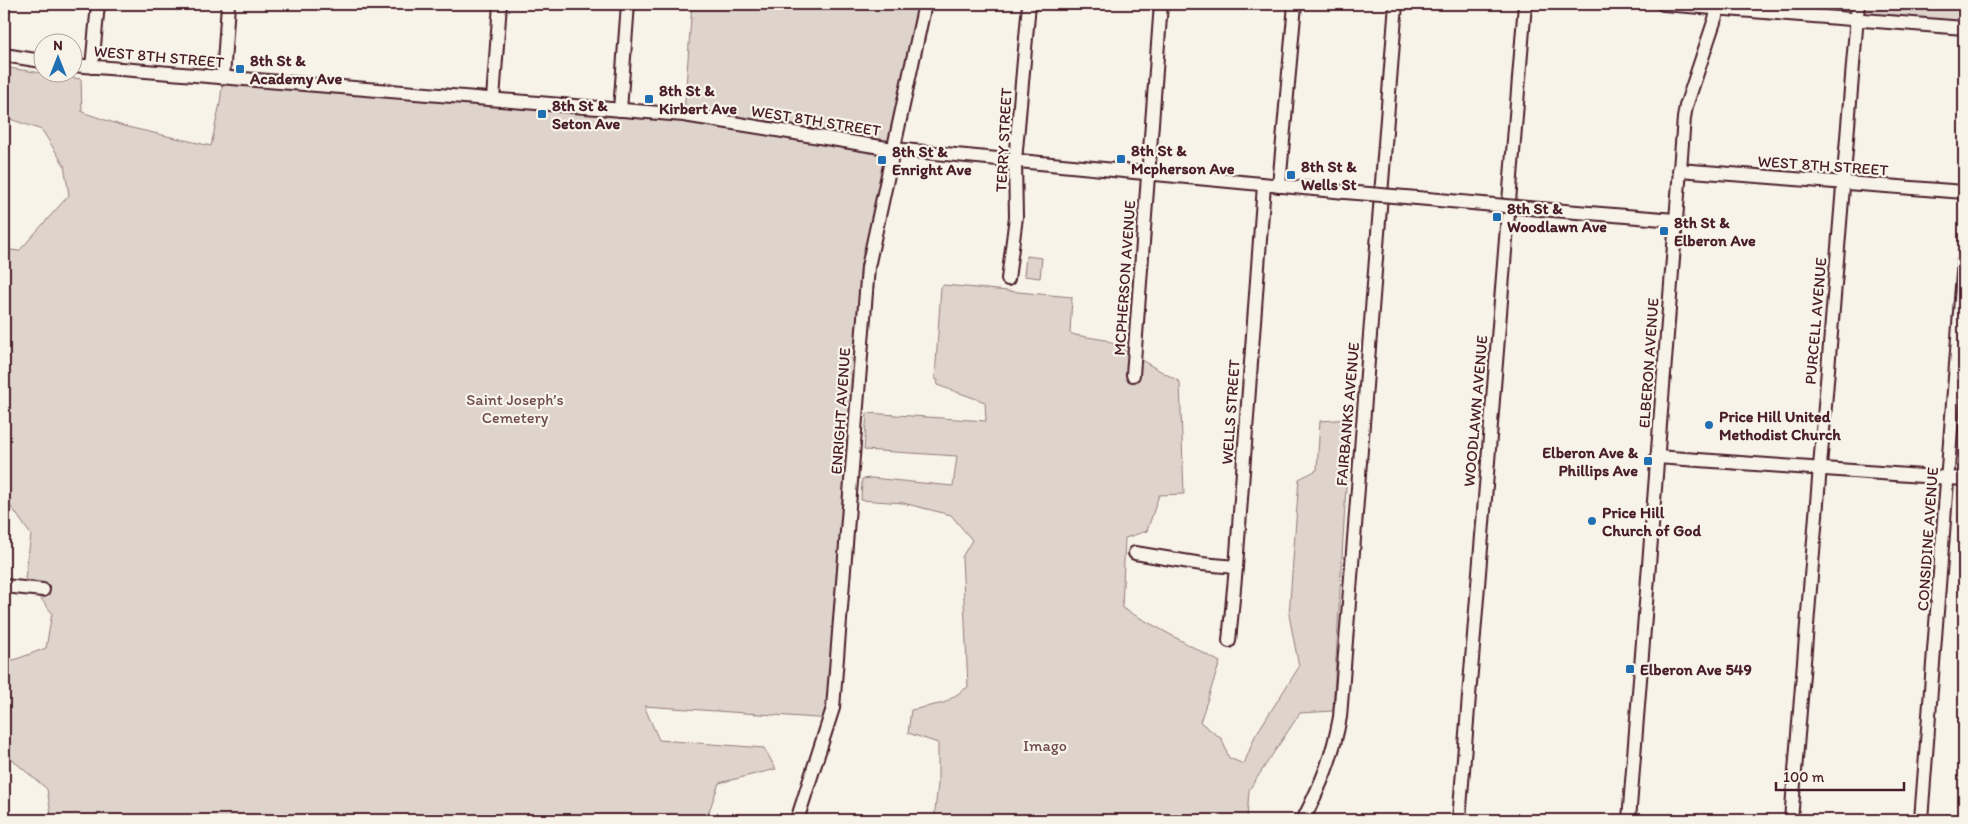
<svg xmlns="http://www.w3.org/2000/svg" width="1968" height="824" font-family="Itim,sans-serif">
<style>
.green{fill:#ded4cc;stroke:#947a7c}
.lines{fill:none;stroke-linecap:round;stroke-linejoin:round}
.minor-casing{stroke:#4a1f2b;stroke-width:16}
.minor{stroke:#f7f3e8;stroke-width:12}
.minor-bridge-casing{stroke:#4a1f2b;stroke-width:16;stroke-linecap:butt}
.minor-bridge{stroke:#f7f3e8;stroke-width:12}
.poi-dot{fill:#1f6fb2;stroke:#f7f3e8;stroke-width:2}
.labels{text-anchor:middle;stroke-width:4.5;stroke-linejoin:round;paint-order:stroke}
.street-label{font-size:16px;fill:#4a1f2b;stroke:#f7f3e8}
.poi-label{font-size:16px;font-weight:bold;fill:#4a1f2b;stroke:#f7f3e8;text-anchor:start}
.park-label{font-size:16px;fill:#6f4c53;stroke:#f7f3e8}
</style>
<rect width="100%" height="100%" fill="#f7f3e8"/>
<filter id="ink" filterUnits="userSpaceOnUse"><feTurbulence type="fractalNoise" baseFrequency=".02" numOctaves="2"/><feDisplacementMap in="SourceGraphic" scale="10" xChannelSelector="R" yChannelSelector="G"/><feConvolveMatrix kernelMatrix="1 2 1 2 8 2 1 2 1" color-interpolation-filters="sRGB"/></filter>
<g filter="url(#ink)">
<g class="green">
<path d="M692,4H925L871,248L831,719L644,706L659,740L764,748L776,769L719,783L706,820H52L47,789L4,753V658L14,660L46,648L52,613L25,578L31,535L13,509L4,503V249L19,251L69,195L64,165L42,130L10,119L9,68L81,79L82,112L123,126L211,146L220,103L223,78L684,114Z"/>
<path d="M1858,4H1964V28L1856,19Z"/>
<path d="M1026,256L1042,258L1040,278L1024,276Z"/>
<path d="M944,285L1072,297L1070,333L1075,335L1106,340L1180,382L1184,494L1159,495L1147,531L1125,538L1122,608L1220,662L1200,722L1222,739L1229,758L1244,764L1255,736L1299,667L1289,615L1299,479L1317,470L1320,421L1350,419L1333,711L1300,713L1249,790L1247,820H934L938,784V743L908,733L911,710L944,703L968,687L962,557L972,540L951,515L903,503L861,500L862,479L871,478L953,486L957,456L864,450L867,413L986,421L985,402L937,385L938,380L935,379L941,287Z"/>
<path d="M1964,387V468L1958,467Z"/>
</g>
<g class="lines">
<defs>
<g id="minor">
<path d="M1663,4L1964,28"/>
<path d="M4,55L42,61"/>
<path d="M72,65L684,115L893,149L1345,192"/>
<path d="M92,67L98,4"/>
<path d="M223,78L228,4"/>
<path d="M493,99L500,4"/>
<path d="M620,110L628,4"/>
<path d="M1679,170L1964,192"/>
<path d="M1279,186L1295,4"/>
<path d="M1417,198L1483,204"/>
<path d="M1528,208L1675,220"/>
<path d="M1008,279L1016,217L1015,161L1029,4"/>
<path d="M1133,375L1161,4"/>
<path d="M1657,457L1964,479"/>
<path d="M1135,553L1202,564L1236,567"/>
<path d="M4,586L43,590"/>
<path d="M1229,641L1236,567L1264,185"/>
<path d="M797,820L833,708L868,267L925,4"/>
<path d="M1303,820C1321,785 1333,756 1340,717L1396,4"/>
<path d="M1459,820L1525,4"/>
<path d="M1629,820L1684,118L1686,106L1720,4"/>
<path d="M1791,820L1858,4"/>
<path d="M1921,820L1964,260"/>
</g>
</defs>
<use href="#minor" class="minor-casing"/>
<use href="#minor" class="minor"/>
<defs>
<g id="minor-bridge">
<path d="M1345,192L1417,198"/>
<path d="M1483,204L1528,208"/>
</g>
</defs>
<use href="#minor-bridge" class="minor-bridge-casing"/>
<use href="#minor-bridge" class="minor-bridge"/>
</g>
</g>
<g class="poi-dot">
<rect x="235" y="64" width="10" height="10" rx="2.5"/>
<rect x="644" y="94" width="10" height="10" rx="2.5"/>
<rect x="537" y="109" width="10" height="10" rx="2.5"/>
<rect x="1116" y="154" width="10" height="10" rx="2.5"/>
<rect x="877" y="155" width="10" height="10" rx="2.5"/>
<rect x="1286" y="170" width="10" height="10" rx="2.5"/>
<rect x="1492" y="212" width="10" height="10" rx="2.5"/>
<rect x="1659" y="226" width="10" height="10" rx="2.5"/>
<circle cx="1709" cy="425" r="5"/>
<rect x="1643" y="456" width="10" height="10" rx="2.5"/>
<circle cx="1592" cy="521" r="5"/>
<rect x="1625" y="664" width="10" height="10" rx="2.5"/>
</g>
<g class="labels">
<g class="street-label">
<text transform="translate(159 56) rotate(5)" y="6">WEST 8TH STREET</text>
<text transform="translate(816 120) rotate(9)" y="6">WEST 8TH STREET</text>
<text transform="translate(1003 140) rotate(-87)" y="6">TERRY STREET</text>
<text transform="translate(1823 165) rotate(4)" y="6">WEST 8TH STREET</text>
<text transform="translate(1124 278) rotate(-86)" y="6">MCPHERSON AVENUE</text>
<text transform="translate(1815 321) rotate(-85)" y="6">PURCELL AVENUE</text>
<text transform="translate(1648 363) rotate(-86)" y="6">ELBERON AVENUE</text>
<text transform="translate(840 411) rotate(-86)" y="6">ENRIGHT AVENUE</text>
<text transform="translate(1475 411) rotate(-85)" y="6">WOODLAWN AVENUE</text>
<text transform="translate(1230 412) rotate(-86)" y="6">WELLS STREET</text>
<text transform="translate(1347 414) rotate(-85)" y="6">FAIRBANKS AVENUE</text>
<text transform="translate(1927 539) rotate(-86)" y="6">CONSIDINE AVENUE</text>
</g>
<g class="poi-label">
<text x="250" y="66">8th St &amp;<tspan x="250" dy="18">Academy Ave</tspan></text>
<text x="659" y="96">8th St &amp;<tspan x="659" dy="18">Kirbert Ave</tspan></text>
<text x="552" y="111">8th St &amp;<tspan x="552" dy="18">Seton Ave</tspan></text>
<text x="1131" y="156">8th St &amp;<tspan x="1131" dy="18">Mcpherson Ave</tspan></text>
<text x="892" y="157">8th St &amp;<tspan x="892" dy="18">Enright Ave</tspan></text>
<text x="1301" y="172">8th St &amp;<tspan x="1301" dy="18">Wells St</tspan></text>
<text x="1507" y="214">8th St &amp;<tspan x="1507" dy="18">Woodlawn Ave</tspan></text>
<text x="1674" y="228">8th St &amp;<tspan x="1674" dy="18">Elberon Ave</tspan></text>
<text x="1719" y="422">Price Hill United<tspan x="1719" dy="18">Methodist Church</tspan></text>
<text x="1638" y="458" text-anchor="end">Elberon Ave &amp;<tspan x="1638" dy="18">Phillips Ave</tspan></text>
<text x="1602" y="518">Price Hill<tspan x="1602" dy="18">Church of God</tspan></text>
<text x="1640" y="675">Elberon Ave 549</text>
</g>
<g class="park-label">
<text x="515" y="405">Saint Joseph’s<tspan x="515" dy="18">Cemetery</tspan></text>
<text x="1045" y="751">Imago</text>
</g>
</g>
<rect width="1968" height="824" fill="none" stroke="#f7f3e8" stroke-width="20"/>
<rect x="10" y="10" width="1948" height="804" fill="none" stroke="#4a1f2b" stroke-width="2" filter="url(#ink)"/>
<g transform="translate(58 58)"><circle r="24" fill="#f7f3e8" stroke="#b29e9c"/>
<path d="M0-4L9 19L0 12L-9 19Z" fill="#1f6fb2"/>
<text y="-8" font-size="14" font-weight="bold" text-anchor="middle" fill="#4a1f2b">N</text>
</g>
<path d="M1776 782v8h128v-8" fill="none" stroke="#4a1f2b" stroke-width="2.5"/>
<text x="1783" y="782" font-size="15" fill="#4a1f2b" stroke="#f7f3e8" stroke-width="4" paint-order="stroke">100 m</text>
</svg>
